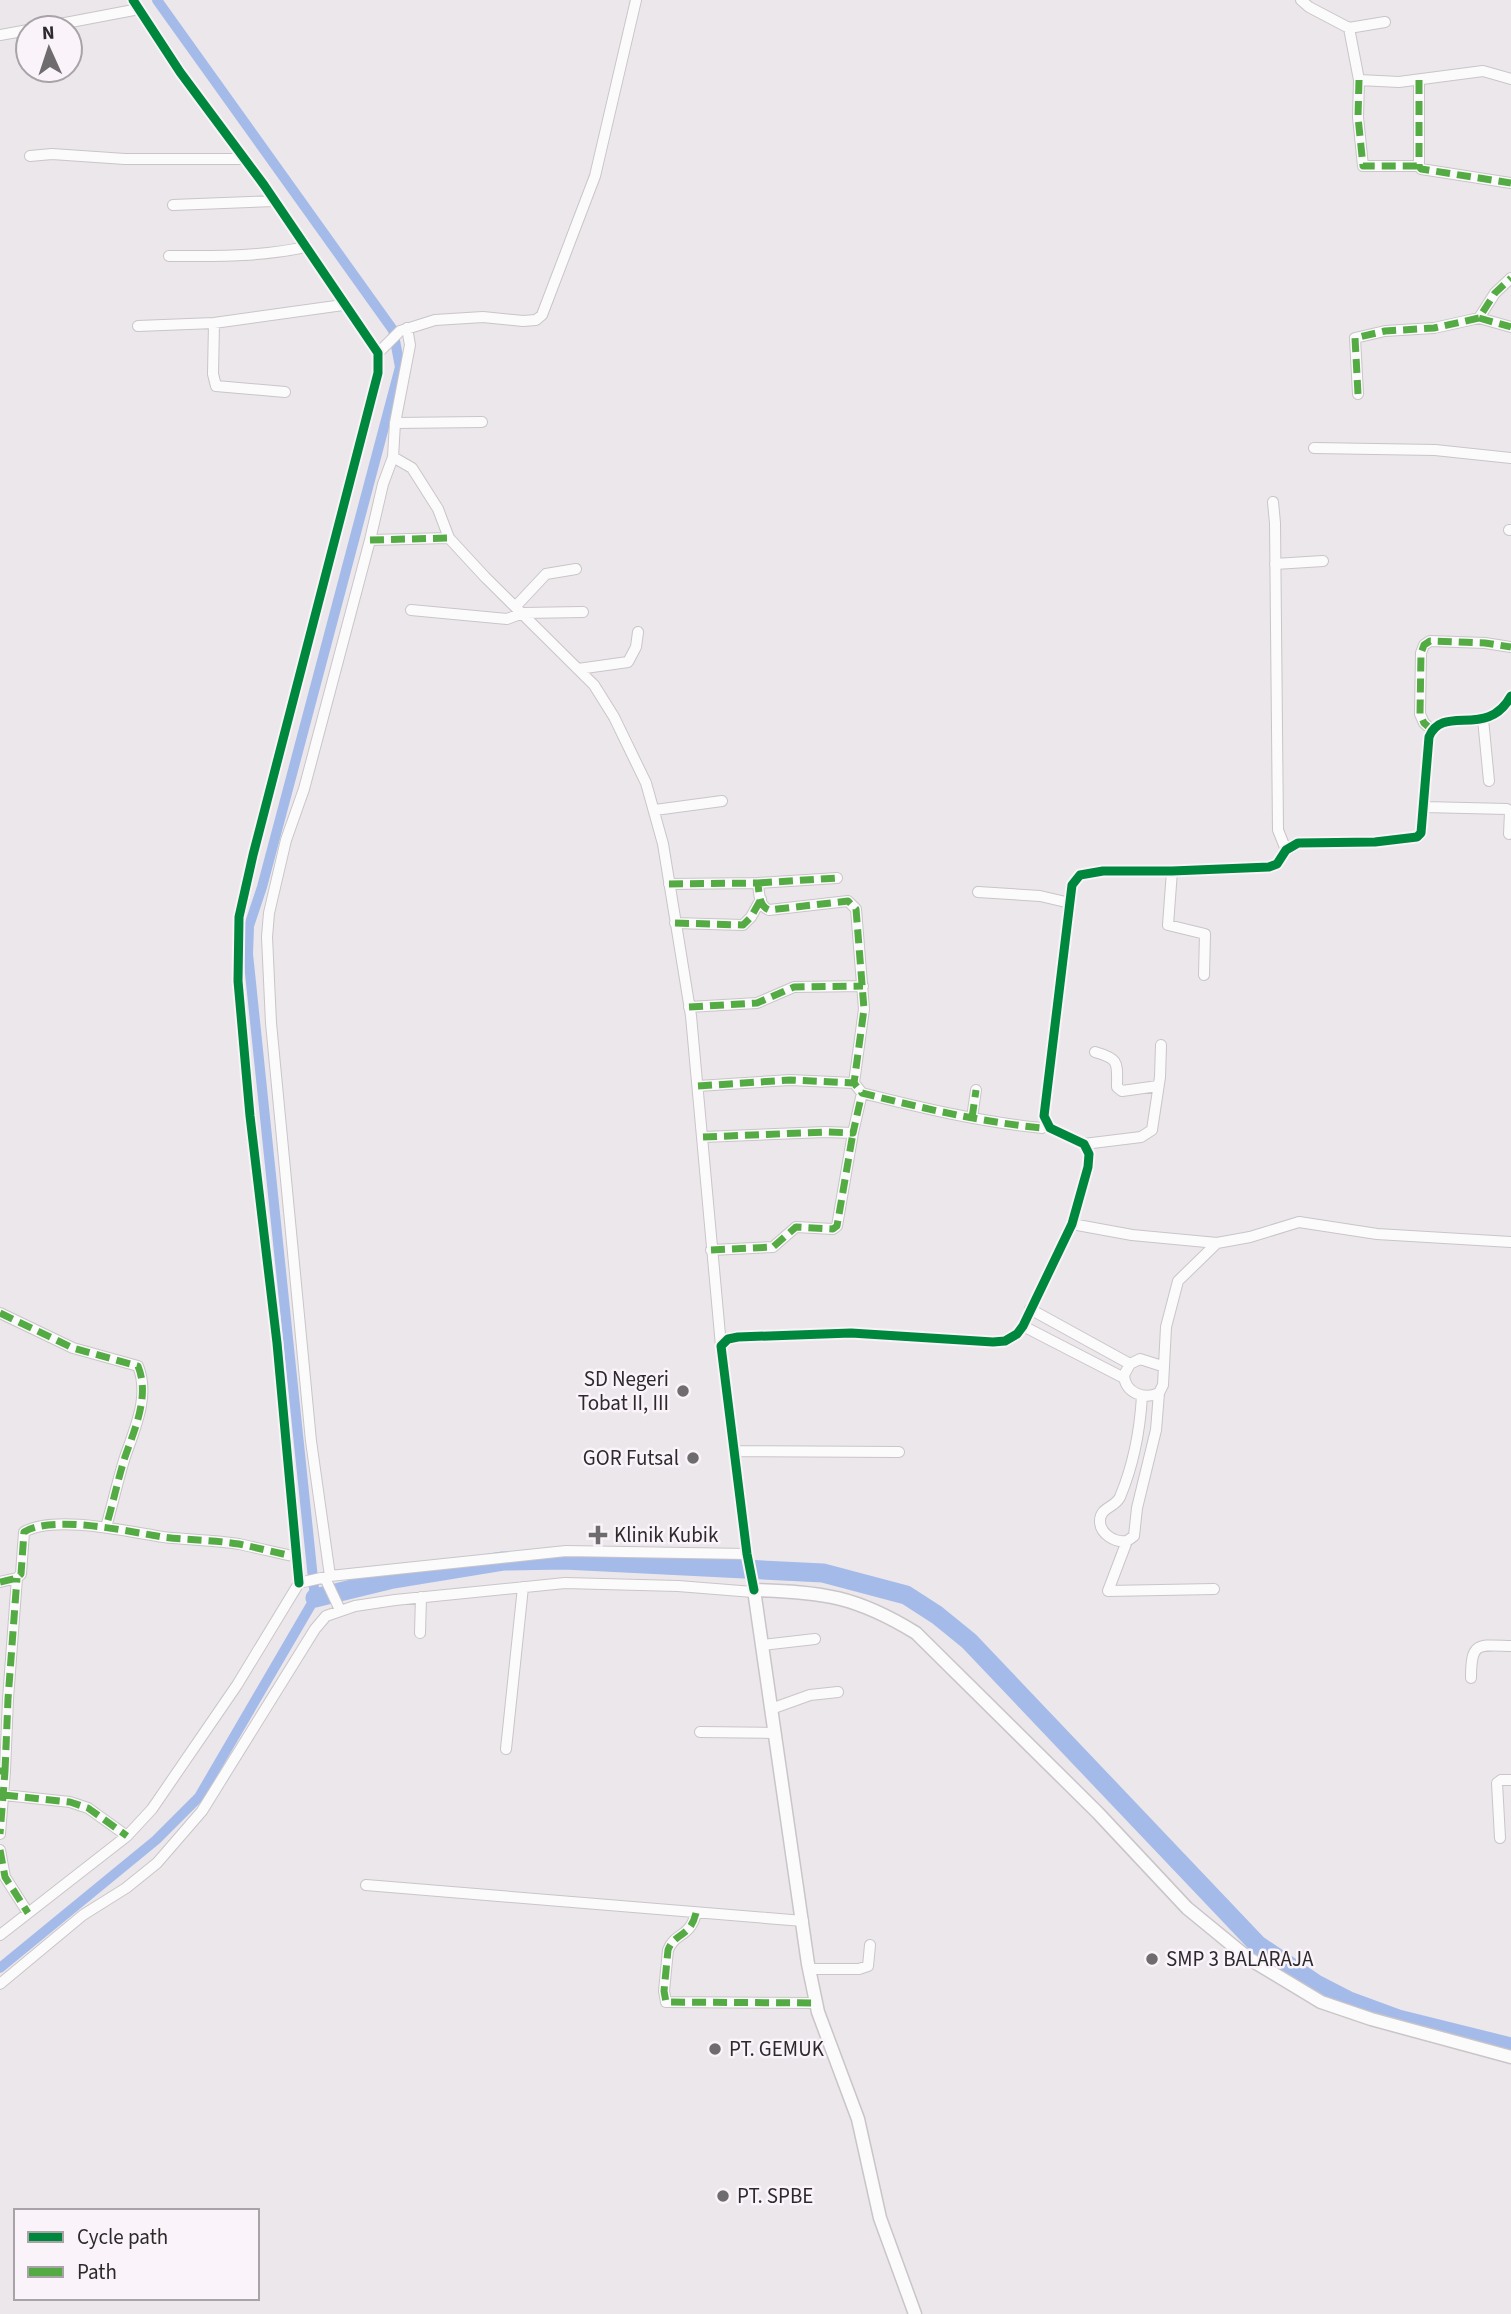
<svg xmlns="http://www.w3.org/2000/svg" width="1511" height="2314" viewBox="0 0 1511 2314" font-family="'Source Sans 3',sans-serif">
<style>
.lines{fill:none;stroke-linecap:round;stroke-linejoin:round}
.canal{stroke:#a4bae9;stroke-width:10}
.river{stroke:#a4bae9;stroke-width:19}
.minor-casing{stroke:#c9c5c8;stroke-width:12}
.major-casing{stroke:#c9c5c8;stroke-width:15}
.minor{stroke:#fcfbfc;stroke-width:10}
.major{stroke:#fcfbfc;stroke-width:12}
.quiet{stroke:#54ab44;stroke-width:7;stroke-dasharray:14 7;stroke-linecap:butt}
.cycleway-casing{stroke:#faf3f9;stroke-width:13}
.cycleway{stroke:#00873e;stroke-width:9}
.poi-dot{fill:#6f6c6f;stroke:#faf3f9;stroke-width:2.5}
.labels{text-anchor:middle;stroke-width:5;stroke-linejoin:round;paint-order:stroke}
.poi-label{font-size:21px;fill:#2c2a2c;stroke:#faf3f9;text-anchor:start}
</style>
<rect width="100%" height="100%" fill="#ebe7eb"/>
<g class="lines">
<path class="canal" d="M 0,1968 L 156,1840 L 199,1797 L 315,1598 L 248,954 L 249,926 L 262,887 L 400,367 L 393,330 L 157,0"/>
<path class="river" d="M 315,1598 L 393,1579 L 503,1561 L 564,1560 L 823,1573 L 906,1595 L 937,1615 L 969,1641 L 1258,1945 L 1316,1984 L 1349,2001 L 1398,2019 L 1511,2047"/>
<g class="minor-casing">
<path id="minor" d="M 133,0 L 180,72 L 264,185 L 378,353 L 378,373 L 253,855 L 239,917 L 238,981 L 250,1116 L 277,1343 L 299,1583
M 1301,0 L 1309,7 L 1349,28 L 1359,80 L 1399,82 L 1483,71 L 1511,79
M 39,28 L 139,9
M 1349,28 L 1385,22
M 0,35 L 28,30
M 1359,80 L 1358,117 L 1363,166 L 1419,166
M 1419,80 L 1419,166 L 1421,169 L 1511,183
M 30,156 L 52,154 L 125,159 L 244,159
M 173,205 L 274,201
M 169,256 C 214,256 261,257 305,247
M 1479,318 L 1511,327
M 214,323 L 213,374 L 216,386 L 285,392
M 138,326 L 214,323 L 343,305
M 378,353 L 400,331 L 435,320 L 483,317 L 523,321 L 536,320 L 542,315 L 595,176 L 636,0
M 1358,394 L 1355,338 L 1385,331 L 1434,328 L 1479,318 L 1495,293 L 1511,278
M 395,423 L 482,422
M 1314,448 L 1435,450 L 1511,458
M 393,457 L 412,468 L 438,509 L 449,538 L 485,577 L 594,685 L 614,717 L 646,783 L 663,844 L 691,1016 L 721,1346
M 1273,502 L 1275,523 L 1278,830 L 1286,850
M 1509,530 L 1511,530
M 370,540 L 449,538
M 1275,564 L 1323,561
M 516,606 L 546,574 L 576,569
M 411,610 L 507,619 L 523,613 L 583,612
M 578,669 L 628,662 L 636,647 L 638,632
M 1483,719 L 1489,781
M 1432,730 L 1424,723 L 1420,714 L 1421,653 L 1424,645 L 1430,641 L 1485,643 L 1511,647
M 1424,807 L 1507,809 L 1510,812 L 1509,834
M 655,810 L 722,801
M 1172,871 L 1168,925 L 1205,934 L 1204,975
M 758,883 L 837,878
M 669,884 L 758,883 C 759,893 759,906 769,910 L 848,901 L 856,909 L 864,1009 L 854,1083
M 978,892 L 1040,896 L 1070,903
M 675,923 L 743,925 L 751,917 L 761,899
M 689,1007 L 757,1003 L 794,987 L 863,986
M 1095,1052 C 1120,1059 1117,1063 1117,1087 L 1122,1091 L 1158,1086
M 698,1086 L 790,1080 L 854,1083 L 862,1093 C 922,1108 981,1122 1042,1128 L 1047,1124
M 972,1118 L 976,1090
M 703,1137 L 826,1132 L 853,1133 L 862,1093
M 1084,1144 L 1141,1137 L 1152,1130 L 1160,1077 L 1161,1045
M 1072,1224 L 1132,1235 L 1217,1243 L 1250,1237 L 1299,1222 L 1377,1234 L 1511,1242
M 711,1250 L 773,1247 L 796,1227 L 833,1229 L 837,1226 L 853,1133
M 1030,1309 L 1130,1364
M 0,1313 L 73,1348 L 138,1366 C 150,1396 135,1428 125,1457 C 118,1479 113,1503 106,1527
M 1023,1326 L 1124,1378
M 1159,1393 C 1144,1400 1125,1393 1124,1375 L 1130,1364 L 1140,1359 L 1162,1366
M 734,1451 L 899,1452
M 1127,1541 C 1115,1543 1100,1534 1100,1521 C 1100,1507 1115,1508 1120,1497 C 1133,1466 1140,1430 1142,1396
M 330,1576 L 311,1441 L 271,1023 L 267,937 L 269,913 L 286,840 L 304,789 L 370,540 L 383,484 L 393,457 L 395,423 L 410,345 L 407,328
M 325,1578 L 340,1610
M 0,1582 L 17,1578 L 21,1574 L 24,1532 C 54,1514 130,1532 163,1537 C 188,1540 214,1540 239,1544 C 258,1548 278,1553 297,1557
M 1214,1589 L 1108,1591 L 1127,1541 L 1134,1536 L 1137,1508 L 1156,1430 L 1159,1393 L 1163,1385 L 1166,1327 L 1178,1281 L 1217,1243
M 754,1590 L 747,1554 L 721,1346 L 728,1339 L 738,1337 L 851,1333 L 993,1342 L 1005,1341 L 1017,1334 L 1023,1326 L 1072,1224 L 1088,1167 L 1089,1154 L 1084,1144 L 1050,1128 L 1044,1116 L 1072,885 L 1080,875 L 1103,871 L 1172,871 L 1269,867 L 1277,864 L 1286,850 L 1298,843 L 1375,842 L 1417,837 L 1421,833 L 1429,737 C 1443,703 1487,740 1511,696
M 420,1633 L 421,1597
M 762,1645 L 815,1639
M 1471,1678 C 1471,1641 1478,1645 1511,1646
M 771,1709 L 810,1695 L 838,1692
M 700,1732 L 775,1733
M 506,1749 L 523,1587
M 0,1771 L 5,1771 L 0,1834
M 5,1771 L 8,1699 L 17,1578
M 4,1795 L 70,1802 L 88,1808 L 127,1836
M 1500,1838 L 1497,1783 L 1501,1780 L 1511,1780
M 0,1850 L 5,1877 L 28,1913
M 366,1885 L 803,1921
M 696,1913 C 690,1938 675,1932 668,1950 L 664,1991 L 666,2002 L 816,2003
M 0,1935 L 127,1836 L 152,1809 L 237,1685 L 299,1583 L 330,1576 L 566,1551 L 747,1554
M 810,1969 L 859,1969 L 868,1966 L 870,1945
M 0,1984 L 83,1915 L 126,1888 L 157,1863 L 202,1811 L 315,1629 L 326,1616 L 355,1606 L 395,1600 L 565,1583 L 678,1586 L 753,1592"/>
</g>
<g class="major-casing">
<path id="major" d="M 915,2314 L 880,2218 L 858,2119 L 818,2012 L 808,1964 L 754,1590 C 823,1592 856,1596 916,1633 L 1098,1813 L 1187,1908 L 1248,1958 L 1321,2002 L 1371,2019 L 1511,2057"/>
</g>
<use href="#minor" class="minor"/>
<use href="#major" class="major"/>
<path class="quiet" d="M 1359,80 L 1358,117 L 1363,166 L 1419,166
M 1419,80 L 1419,166 L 1421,169 L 1511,183
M 1479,318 L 1511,327
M 1358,394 L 1355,338 L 1385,331 L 1434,328 L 1479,318 L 1495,293 L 1511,278
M 370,540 L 449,538
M 1432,730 L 1424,723 L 1420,714 L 1421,653 L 1424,645 L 1430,641 L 1485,643 L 1511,647
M 758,883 L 837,878
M 669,884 L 758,883 C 759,893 759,906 769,910 L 848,901 L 856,909 L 864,1009 L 854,1083
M 675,923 L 743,925 L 751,917 L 761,899
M 689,1007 L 757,1003 L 794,987 L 863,986
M 698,1086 L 790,1080 L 854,1083 L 862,1093 C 922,1108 981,1122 1042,1128 L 1047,1124
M 972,1118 L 976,1090
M 703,1137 L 826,1132 L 853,1133 L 862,1093
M 711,1250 L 773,1247 L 796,1227 L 833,1229 L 837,1226 L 853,1133
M 0,1313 L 73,1348 L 138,1366 C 150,1396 135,1428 125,1457 C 118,1479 113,1503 106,1527
M 0,1582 L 17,1578 L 21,1574 L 24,1532 C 54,1514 130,1532 163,1537 C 188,1540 214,1540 239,1544 C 258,1548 278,1553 297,1557
M 0,1771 L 5,1771 L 0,1834
M 5,1771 L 8,1699 L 17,1578
M 4,1795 L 70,1802 L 88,1808 L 127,1836
M 0,1850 L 5,1877 L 28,1913
M 696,1913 C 690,1938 675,1932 668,1950 L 664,1991 L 666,2002 L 816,2003"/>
<g class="cycleway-casing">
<path id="cycleway" d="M 133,0 L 180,72 L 264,185 L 378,353 L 378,373 L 253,855 L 239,917 L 238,981 L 250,1116 L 277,1343 L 299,1583
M 754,1590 L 747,1554 L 721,1346 L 728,1339 L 738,1337 L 851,1333 L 993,1342 L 1005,1341 L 1017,1334 L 1023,1326 L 1072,1224 L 1088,1167 L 1089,1154 L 1084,1144 L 1050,1128 L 1044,1116 L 1072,885 L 1080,875 L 1103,871 L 1172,871 L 1269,867 L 1277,864 L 1286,850 L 1298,843 L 1375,842 L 1417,837 L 1421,833 L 1429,737 C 1443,703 1487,740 1511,696"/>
</g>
<use href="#cycleway" class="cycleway"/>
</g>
<g class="poi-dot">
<circle cx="683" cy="1391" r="7"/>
<circle cx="693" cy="1458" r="7"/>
<path d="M594.5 1524.5h7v7h7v7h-7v7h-7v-7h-7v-7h7z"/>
<circle cx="1152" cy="1959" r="7"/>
<circle cx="715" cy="2049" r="7"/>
<circle cx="723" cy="2196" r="7"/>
</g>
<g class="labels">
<g class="poi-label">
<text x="669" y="1386" text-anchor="end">SD Negeri<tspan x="669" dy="24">Tobat II, III</tspan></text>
<text x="679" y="1465" text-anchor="end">GOR Futsal</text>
<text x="614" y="1542">Klinik Kubik</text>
<text x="1166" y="1966">SMP 3 BALARAJA</text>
<text x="729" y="2056">PT. GEMUK</text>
<text x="737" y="2203">PT. SPBE</text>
</g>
</g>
<rect x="14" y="2209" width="245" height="91" fill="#faf3f9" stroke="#a8a3a7" stroke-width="2"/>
<rect x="28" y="2232" width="35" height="10" fill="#00873e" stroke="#a8a3a7" stroke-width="2"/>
<text x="77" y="2244" font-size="21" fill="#2c2a2c">Cycle path</text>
<rect x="28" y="2267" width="35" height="10" fill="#54ab44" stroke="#a8a3a7" stroke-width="2"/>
<text x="77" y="2279" font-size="21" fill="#2c2a2c">Path</text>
<g transform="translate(49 49) rotate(357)"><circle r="33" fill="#faf3f9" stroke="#a8a3a7" stroke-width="2"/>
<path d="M0-5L12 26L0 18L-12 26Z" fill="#6f6c6f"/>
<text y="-10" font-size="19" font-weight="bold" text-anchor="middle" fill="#2c2a2c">N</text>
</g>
</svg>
